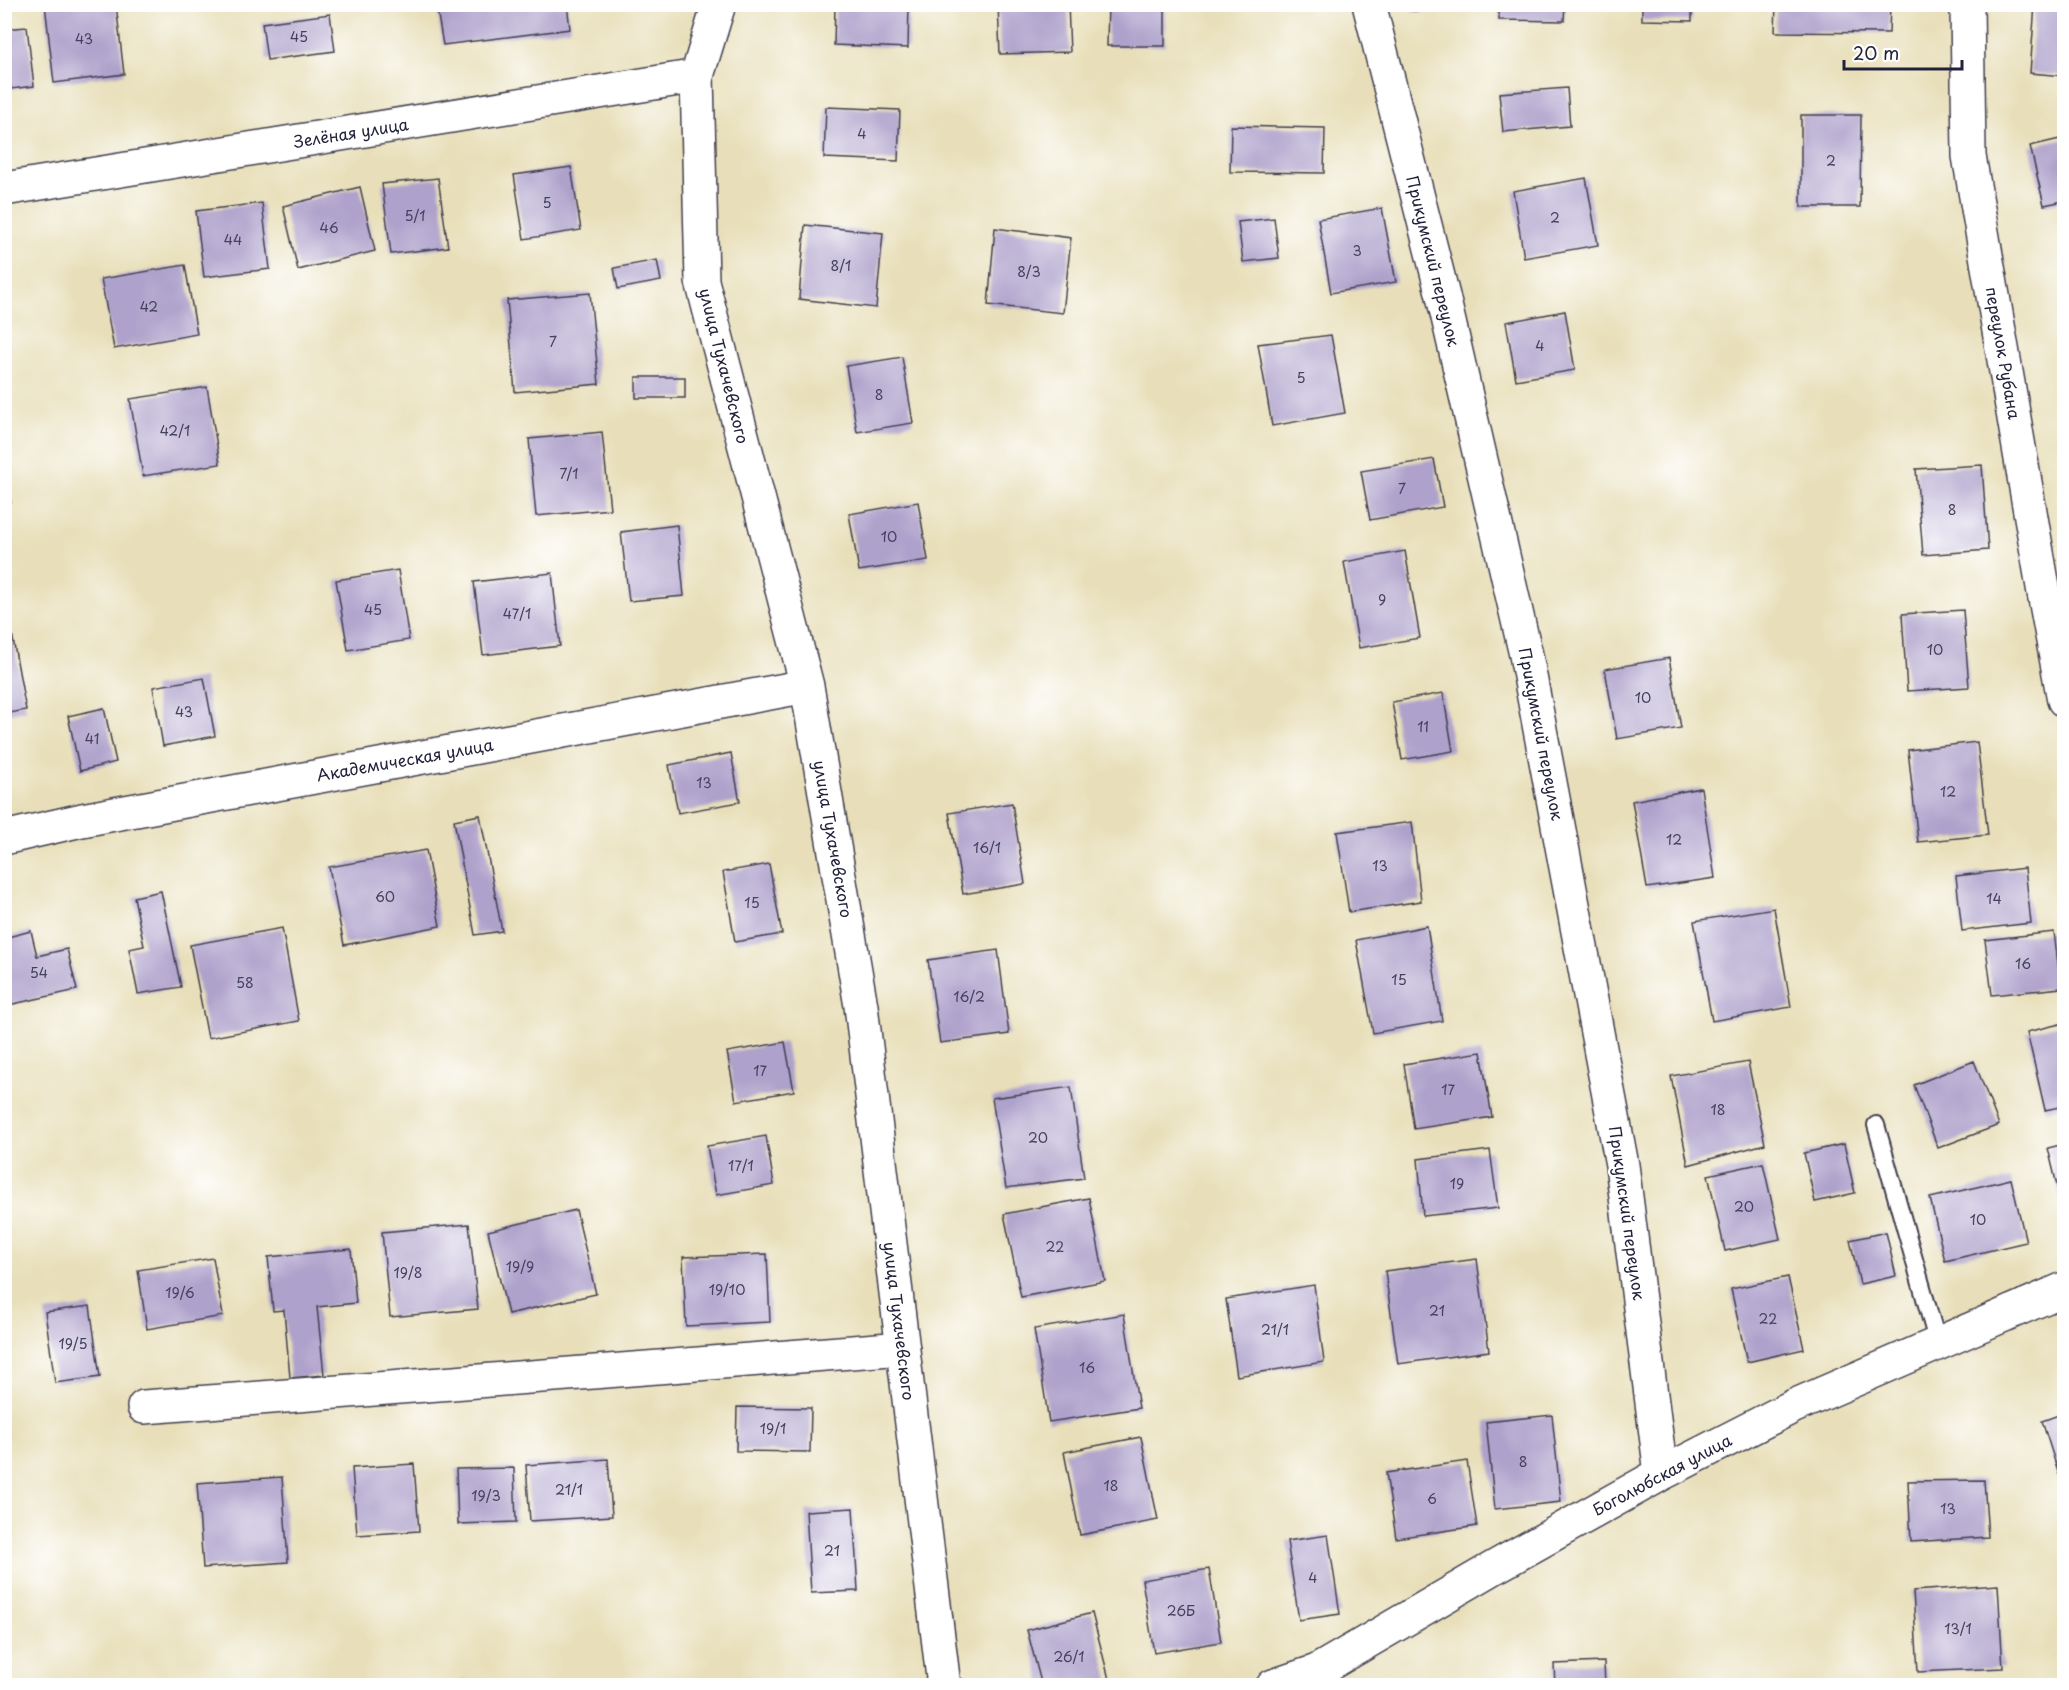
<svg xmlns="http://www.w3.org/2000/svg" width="2069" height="1690" viewBox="0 0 2069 1690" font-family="'Playpen Sans',sans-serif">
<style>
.building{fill:#aea1cb}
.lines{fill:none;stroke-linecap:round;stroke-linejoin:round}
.service-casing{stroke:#403e4e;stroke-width:20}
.minor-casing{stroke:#403e4e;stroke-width:36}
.service{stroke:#fff;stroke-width:16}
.minor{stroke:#fff;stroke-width:33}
.labels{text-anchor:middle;stroke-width:4.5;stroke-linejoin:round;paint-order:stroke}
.number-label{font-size:14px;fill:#45425f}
.street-label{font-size:16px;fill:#22223b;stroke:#fff}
</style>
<rect width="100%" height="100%" fill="#fff"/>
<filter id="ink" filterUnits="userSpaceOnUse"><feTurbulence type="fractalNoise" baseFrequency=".0167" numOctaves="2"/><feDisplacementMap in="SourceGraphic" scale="12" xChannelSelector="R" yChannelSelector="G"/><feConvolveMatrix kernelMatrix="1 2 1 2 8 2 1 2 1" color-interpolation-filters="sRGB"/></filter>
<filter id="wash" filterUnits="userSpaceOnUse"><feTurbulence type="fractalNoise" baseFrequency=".008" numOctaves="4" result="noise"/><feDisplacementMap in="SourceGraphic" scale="24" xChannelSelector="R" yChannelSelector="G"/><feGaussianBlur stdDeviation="1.35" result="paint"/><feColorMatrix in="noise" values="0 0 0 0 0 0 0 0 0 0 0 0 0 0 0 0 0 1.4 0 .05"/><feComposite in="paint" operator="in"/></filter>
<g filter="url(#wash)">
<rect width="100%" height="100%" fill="#e8dfba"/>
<g id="blocks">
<path class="building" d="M 45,4 L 116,4 L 124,74 L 54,83 Z
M 436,4 L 567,4 L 570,29 L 443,45 Z
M 998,4 L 1068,4 L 1070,52 L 1000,54 Z
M 1108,4 L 1165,4 L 1165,46 L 1107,46 Z
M 1412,4 L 1477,4 L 1477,11 L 1412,11 Z
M 1499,4 L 1565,4 L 1564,21 L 1499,20 Z
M 1642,4 L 1692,4 L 1692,21 L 1642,20 Z
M 1776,4 L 1890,4 L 1889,33 L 1775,32 Z
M 2035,4 L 2064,6 L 2064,76 L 2030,73 Z
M 835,5 L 909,5 L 908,48 L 834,45 Z
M 330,14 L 335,51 L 267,60 L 262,23 Z
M 27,27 L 34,86 L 11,89 L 4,29 Z
M 1567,88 L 1570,126 L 1503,132 L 1499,93 Z
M 826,107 L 900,110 L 898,161 L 824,158 Z
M 1801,115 L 1861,115 L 1860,207 L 1801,207 Z
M 1231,126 L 1325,128 L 1324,173 L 1230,172 Z
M 2064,138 L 2064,201 L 2044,205 L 2030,146 Z
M 571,167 L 581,230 L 524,239 L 514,175 Z
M 438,178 L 448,247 L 391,254 L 382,184 Z
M 1586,178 L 1598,245 L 1524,258 L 1513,191 Z
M 360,187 L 375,251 L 298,270 L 283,206 Z
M 262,203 L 270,269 L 204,277 L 196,211 Z
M 1382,208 L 1396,282 L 1331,293 L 1318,219 Z
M 1274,218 L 1279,258 L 1243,262 L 1238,222 Z
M 805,225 L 883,233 L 876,308 L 799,299 Z
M 995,228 L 1071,238 L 1063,313 L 988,305 Z
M 657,260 L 661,281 L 618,289 L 614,268 Z
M 185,265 L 197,334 L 114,349 L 101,279 Z
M 590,293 L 599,384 L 515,392 L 507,300 Z
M 1565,311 L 1575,370 L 1516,380 L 1506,322 Z
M 1331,335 L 1345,413 L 1272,426 L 1258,344 Z
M 902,357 L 913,423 L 857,432 L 846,366 Z
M 636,377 L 685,377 L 685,398 L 636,398 Z
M 207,387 L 220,464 L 143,476 L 130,399 Z
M 602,432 L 610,509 L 536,516 L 529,439 Z
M 1434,459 L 1443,507 L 1370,520 L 1361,471 Z
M 1982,465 L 1988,550 L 1923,555 L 1916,469 Z
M 4,471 L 11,502 L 4,503 Z
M 918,502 L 928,560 L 859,571 L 849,514 Z
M 677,525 L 684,596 L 629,601 L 621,532 Z
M 1405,551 L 1420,638 L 1359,648 L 1344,562 Z
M 398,570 L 409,640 L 348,650 L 336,580 Z
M 552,573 L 560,646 L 483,655 L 474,582 Z
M 1963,610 L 1969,687 L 1907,691 L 1902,614 Z
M 12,634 L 26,710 L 4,714 L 4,635 Z
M 1669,658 L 1681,728 L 1617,739 L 1605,669 Z
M 204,678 L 215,736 L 163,746 L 153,687 Z
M 1443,693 L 1453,751 L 1402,760 L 1392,702 Z
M 104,708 L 116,762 L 80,771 L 68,716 Z
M 1977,742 L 1988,835 L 1918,842 L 1908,750 Z
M 731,753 L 740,802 L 678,813 L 669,765 Z
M 1701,788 L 1715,878 L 1647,888 L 1632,801 Z
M 1012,803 L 1025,884 L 963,894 L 949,813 Z
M 480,815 L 502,931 L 475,935 L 454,820 Z
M 1412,822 L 1421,901 L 1349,912 L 1337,832 Z
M 426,850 L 440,926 L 344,945 L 329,867 Z
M 769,864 L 782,934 L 735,942 L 723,872 Z
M 2025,868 L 2031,923 L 1962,931 L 1956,876 Z
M 161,891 L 181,987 L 138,994 L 129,949 L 144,946 L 134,897 Z
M 1774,908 L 1791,1007 L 1712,1021 L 1694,921 Z
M 1427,926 L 1442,1021 L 1373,1033 L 1356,940 Z
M 282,928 L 299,1021 L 208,1038 L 190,945 Z
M 31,931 L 37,956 L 67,949 L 77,990 L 4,1006 L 4,938 Z
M 2054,932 L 2061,988 L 1992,995 L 1985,940 Z
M 998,950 L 1009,1034 L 940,1043 L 928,960 Z
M 2064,1023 L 2064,1106 L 2045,1110 L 2027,1032 Z
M 785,1042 L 794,1091 L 736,1101 L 727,1052 Z
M 1481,1052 L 1492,1117 L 1414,1129 L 1404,1064 Z
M 1974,1061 L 1999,1125 L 1938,1148 L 1914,1085 Z
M 1748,1062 L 1765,1144 L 1688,1165 L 1671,1076 Z
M 1071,1087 L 1084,1178 L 1006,1188 L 992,1098 Z
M 766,1136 L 774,1185 L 716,1195 L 707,1146 Z
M 1844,1144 L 1855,1193 L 1815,1202 L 1804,1153 Z
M 2064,1144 L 2064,1215 L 2048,1148 Z
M 1490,1150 L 1498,1208 L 1423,1216 L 1418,1159 Z
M 1763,1163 L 1780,1239 L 1725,1251 L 1708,1175 Z
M 2011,1179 L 2026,1242 L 1945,1261 L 1930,1198 Z
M 1089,1198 L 1105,1281 L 1021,1297 L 1004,1214 Z
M 576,1210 L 596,1294 L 508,1314 L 488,1231 Z
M 469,1224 L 478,1309 L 390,1317 L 382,1232 Z
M 1886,1232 L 1896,1276 L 1860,1284 L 1850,1240 Z
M 351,1249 L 356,1303 L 317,1307 L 324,1375 L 290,1378 L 284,1310 L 273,1311 L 268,1257 Z
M 767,1254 L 770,1322 L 686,1326 L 683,1257 Z
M 213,1258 L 223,1316 L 147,1329 L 138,1270 Z
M 1477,1259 L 1489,1351 L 1398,1364 L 1385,1271 Z
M 1788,1277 L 1804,1349 L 1747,1362 L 1731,1289 Z
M 1314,1285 L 1324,1362 L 1237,1376 L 1226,1299 Z
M 90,1306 L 100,1377 L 55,1383 L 45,1312 Z
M 1124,1314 L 1139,1408 L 1049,1422 L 1034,1329 Z
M 737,1407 L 811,1408 L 810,1452 L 736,1451 Z
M 2064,1413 L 2064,1490 L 2042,1421 Z
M 1552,1415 L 1561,1502 L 1495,1509 L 1486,1422 Z
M 1141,1437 L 1158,1520 L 1080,1535 L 1064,1452 Z
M 608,1459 L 612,1516 L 530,1521 L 526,1465 Z
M 1467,1461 L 1477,1526 L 1396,1538 L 1386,1473 Z
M 414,1464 L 419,1531 L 357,1535 L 352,1468 Z
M 514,1468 L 516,1522 L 458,1524 L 456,1469 Z
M 282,1477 L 288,1562 L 203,1568 L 197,1483 Z
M 1984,1480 L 1988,1537 L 1911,1542 L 1908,1481 Z
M 853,1508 L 858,1591 L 811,1593 L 806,1511 Z
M 1328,1535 L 1340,1614 L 1299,1620 L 1287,1541 Z
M 1209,1569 L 1221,1642 L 1154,1653 L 1142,1580 Z
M 1998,1585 L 2003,1668 L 1918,1672 L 1913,1591 Z
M 1092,1613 L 1110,1683 L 1100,1686 L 1042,1686 L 1027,1630 Z
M 1604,1662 L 1605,1686 L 1555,1686 L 1554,1664 Z
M 466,1680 L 468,1686 L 450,1686 L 450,1685 Z"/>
</g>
</g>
<g filter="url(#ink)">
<use href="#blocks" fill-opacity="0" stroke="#403e4e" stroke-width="1.5"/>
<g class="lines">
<g class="service-casing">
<path id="service" d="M 1876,1125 L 1938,1344"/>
</g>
<g class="minor-casing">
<path id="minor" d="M 719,4 L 697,76 L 702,281 L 807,686 L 861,1006 L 944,1686
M 1369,4 L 1443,296 L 1526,655 L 1622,1165 L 1661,1474
M 1967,4 L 1969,156 L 2044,593 L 2064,700
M 4,189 L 697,76
M 4,838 L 82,820 L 807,686
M 144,1407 L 903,1348
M 1273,1686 L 1317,1671 L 1495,1567 L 1661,1474 L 1794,1406 L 2064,1289"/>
</g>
<use href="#service" class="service"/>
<use href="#minor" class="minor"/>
</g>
</g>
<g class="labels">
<g class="number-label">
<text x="299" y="42">45</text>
<text x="84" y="44">43</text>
<text x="862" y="139">4</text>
<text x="1831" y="166">2</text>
<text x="547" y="208">5</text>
<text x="415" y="221">5/1</text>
<text x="1555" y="223">2</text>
<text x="329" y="233">46</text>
<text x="233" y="245">44</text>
<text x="1357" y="256">3</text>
<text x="841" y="271">8/1</text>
<text x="1029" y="277">8/3</text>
<text x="149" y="312">42</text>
<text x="553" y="347">7</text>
<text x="1540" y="351">4</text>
<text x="1301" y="383">5</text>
<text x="879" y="400">8</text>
<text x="175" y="436">42/1</text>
<text x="569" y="479">7/1</text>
<text x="1402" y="494">7</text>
<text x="1952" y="515">8</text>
<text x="889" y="542">10</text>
<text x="1382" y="605">9</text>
<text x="373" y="615">45</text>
<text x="517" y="619">47/1</text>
<text x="1935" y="655">10</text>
<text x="1643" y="703">10</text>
<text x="184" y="717">43</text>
<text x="1423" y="732">11</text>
<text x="92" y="744">41</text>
<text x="704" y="788">13</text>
<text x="1948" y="797">12</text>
<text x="1674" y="845">12</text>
<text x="987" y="853">16/1</text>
<text x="1380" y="871">13</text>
<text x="385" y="902">60</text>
<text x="1994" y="904">14</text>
<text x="752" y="908">15</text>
<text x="2023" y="969">16</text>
<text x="39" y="978">54</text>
<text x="1399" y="985">15</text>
<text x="245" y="988">58</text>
<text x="969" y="1002">16/2</text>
<text x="760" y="1076">17</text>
<text x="1448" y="1095">17</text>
<text x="1718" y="1115">18</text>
<text x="1038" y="1143">20</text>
<text x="741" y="1171">17/1</text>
<text x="1457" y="1189">19</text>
<text x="1744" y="1212">20</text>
<text x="1978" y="1225">10</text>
<text x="1055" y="1252">22</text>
<text x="520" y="1272">19/9</text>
<text x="408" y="1278">19/8</text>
<text x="727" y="1295">19/10</text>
<text x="180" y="1298">19/6</text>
<text x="1437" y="1316">21</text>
<text x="1768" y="1324">22</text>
<text x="1275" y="1335">21/1</text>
<text x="73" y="1349">19/5</text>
<text x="1087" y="1373">16</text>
<text x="773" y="1434">19/1</text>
<text x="1523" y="1467">8</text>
<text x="1111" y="1491">18</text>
<text x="569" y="1495">21/1</text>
<text x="486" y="1501">19/3</text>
<text x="1432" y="1504">6</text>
<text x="1948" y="1514">13</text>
<text x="832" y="1556">21</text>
<text x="1313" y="1583">4</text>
<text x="1181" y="1616">26Б</text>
<text x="1958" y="1634">13/1</text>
<text x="1069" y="1662">26/1</text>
</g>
<g class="street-label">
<text transform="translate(351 133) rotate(-9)" y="6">Зелёная улица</text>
<text transform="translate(1433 261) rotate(76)" y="6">Прикумский переулок</text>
<text transform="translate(2003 353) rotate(80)" y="6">переулок Рубана</text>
<text transform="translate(724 366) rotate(76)" y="6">улица Тухачевского</text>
<text transform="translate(1541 734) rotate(79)" y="6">Прикумский переулок</text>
<text transform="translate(405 760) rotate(-10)" y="6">Академическая улица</text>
<text transform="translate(833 839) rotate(80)" y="6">улица Тухачевского</text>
<text transform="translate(1627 1213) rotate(82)" y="6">Прикумский переулок</text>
<text transform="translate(899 1321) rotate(83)" y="6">улица Тухачевского</text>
<text transform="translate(1662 1475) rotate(-28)" y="6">Боголюбская улица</text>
</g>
</g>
<rect width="2069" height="1690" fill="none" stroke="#fff" stroke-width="24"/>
<path d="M1844 60v9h118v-9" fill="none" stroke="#22223b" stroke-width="3"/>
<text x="1853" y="60" font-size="18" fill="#22223b" stroke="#ffffff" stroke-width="4.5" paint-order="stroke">20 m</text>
</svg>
